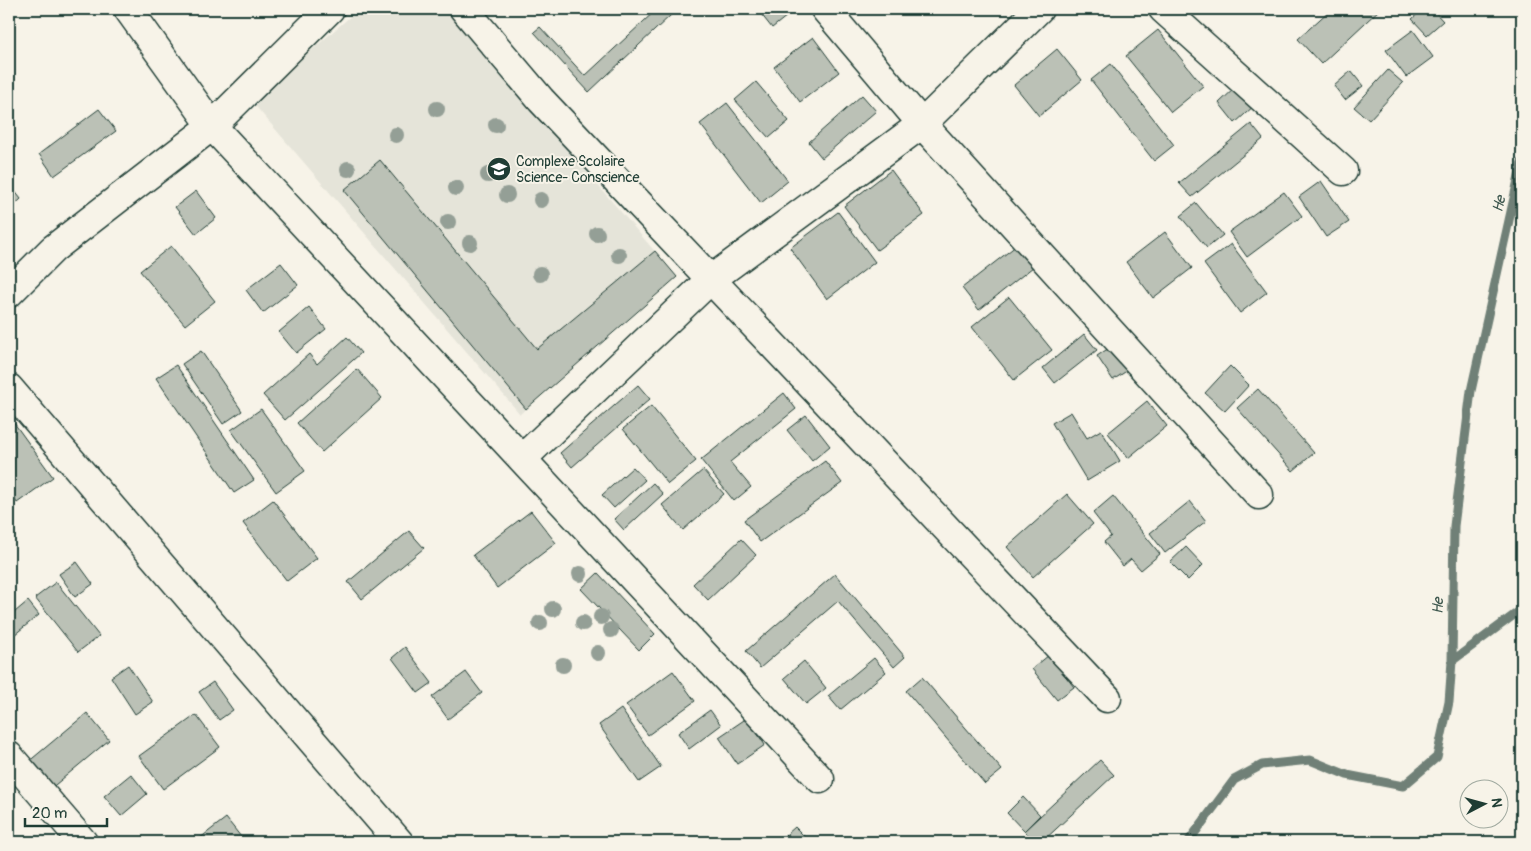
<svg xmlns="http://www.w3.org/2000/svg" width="1531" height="851" viewBox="0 0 1531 851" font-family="Pangolin,sans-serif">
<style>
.built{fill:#e5e4d9}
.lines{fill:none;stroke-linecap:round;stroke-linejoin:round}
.stream{stroke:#6f8077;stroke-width:9}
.building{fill:#bbc1b6;stroke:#1f3d34}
.minor-casing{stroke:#1f3d34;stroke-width:31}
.minor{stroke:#f7f3e8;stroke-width:28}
.tree{fill:#949f96}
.labels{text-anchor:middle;stroke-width:4;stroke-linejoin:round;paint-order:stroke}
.poi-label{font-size:14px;fill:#1f3d34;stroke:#f7f3e8;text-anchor:start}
.water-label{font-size:15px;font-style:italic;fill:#405950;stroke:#f7f3e8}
</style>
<rect width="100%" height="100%" fill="#f7f3e8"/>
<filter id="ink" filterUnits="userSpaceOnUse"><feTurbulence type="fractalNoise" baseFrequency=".02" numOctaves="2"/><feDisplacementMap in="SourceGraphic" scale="10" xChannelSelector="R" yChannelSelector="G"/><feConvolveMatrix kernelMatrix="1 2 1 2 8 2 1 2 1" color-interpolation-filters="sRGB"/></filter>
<g filter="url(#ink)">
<path class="built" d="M 359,9 L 446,9 L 677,277 L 520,414 L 252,102 Z"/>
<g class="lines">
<path class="stream" d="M 1452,661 L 1522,609
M 1188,842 L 1234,780 L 1262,765 L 1310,760 L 1347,775 L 1403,786 L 1437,757 L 1449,702 L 1452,661 L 1454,526 L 1471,391 L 1522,162"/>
</g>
<path class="building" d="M 657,9 L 665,9 L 671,15 L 589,92 L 534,32 L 540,27 L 585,76 Z
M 757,9 L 782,9 L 787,16 L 772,28 Z
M 1331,9 L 1380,9 L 1321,64 L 1298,39 Z
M 1423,9 L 1432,9 L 1443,21 L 1427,35 L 1412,19 Z
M 1158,30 L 1203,86 L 1171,112 L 1126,56 Z
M 1413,30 L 1433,57 L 1406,77 L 1386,50 Z
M 813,37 L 839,72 L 800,102 L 774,67 Z
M 1057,49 L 1082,80 L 1039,116 L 1014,85 Z
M 1111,64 L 1174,145 L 1154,161 L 1091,80 Z
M 1388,70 L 1403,83 L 1369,120 L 1354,107 Z
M 1351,71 L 1363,86 L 1345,100 L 1334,86 Z
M 756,82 L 789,121 L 769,138 L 735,100 Z
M 1238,85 L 1255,105 L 1235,123 L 1219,103 Z
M 862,95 L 876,111 L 822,158 L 809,142 Z
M 727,103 L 788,181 L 761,203 L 700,124 Z
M 99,109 L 116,131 L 54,176 L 39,154 Z
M 1251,124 L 1263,139 L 1192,197 L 1179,183 Z
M 380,160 L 537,349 L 655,251 L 677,277 L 526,409 L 344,190 Z
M 891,170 L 924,215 L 877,250 L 844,206 Z
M 1321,181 L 1349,222 L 1326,237 L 1299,197 Z
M 10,185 L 21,199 L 9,210 L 9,186 Z
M 196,191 L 216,218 L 196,234 L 175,207 Z
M 1284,192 L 1302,216 L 1247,257 L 1229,232 Z
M 1196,203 L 1223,235 L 1207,248 L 1180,216 Z
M 838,212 L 875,262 L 827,299 L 790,248 Z
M 1165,232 L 1192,268 L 1153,298 L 1126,262 Z
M 1021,242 L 1038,263 L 979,310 L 962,288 Z
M 1231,244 L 1267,292 L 1240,313 L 1204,264 Z
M 171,246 L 215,301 L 185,325 L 140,271 Z
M 281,263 L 298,285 L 263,313 L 246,290 Z
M 1009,297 L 1052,350 L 1014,380 L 972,327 Z
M 309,307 L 326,329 L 296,353 L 279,332 Z
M 1084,334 L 1097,350 L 1055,383 L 1043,368 Z
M 347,337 L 361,353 L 285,420 L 263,395 L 309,354 L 317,364 Z
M 1112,346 L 1128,370 L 1113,380 L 1097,356 Z
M 201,351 L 242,411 L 223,424 L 182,364 Z
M 176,365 L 254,480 L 234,493 L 156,378 Z
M 1230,366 L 1249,385 L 1225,411 L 1205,393 Z
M 357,369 L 382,398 L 322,452 L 297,423 Z
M 638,385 L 650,399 L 572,467 L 560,453 Z
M 1258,389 L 1314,453 L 1293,471 L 1237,408 Z
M 784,393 L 796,409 L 730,462 L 751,487 L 734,501 L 701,460 Z
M 1147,401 L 1167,426 L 1128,458 L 1108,433 Z
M 651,406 L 696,461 L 668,484 L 623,429 Z
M 261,409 L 305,471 L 276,492 L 231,430 Z
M 1071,412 L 1087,438 L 1101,430 L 1120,461 L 1087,481 L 1052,423 Z
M 806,415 L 830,446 L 812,461 L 787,430 Z
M 9,416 L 53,477 L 17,503 L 9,491 Z
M 825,461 L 842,483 L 760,542 L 744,520 Z
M 633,467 L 645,480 L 614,508 L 602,495 Z
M 703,470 L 724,494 L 683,530 L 662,505 Z
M 653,483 L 663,494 L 624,530 L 614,519 Z
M 1067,494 L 1093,524 L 1033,577 L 1007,547 Z
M 1113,496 L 1160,554 L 1141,570 L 1131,559 L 1123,566 L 1104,542 L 1111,536 L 1093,513 Z
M 273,500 L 317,558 L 287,581 L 243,523 Z
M 1190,501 L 1206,521 L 1165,553 L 1150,533 Z
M 531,511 L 556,543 L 497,588 L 473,555 Z
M 409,531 L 424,548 L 362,599 L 348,582 Z
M 741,539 L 756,555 L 708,600 L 693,584 Z
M 1186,547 L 1203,565 L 1188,580 L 1170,562 Z
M 77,562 L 93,584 L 75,597 L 59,574 Z
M 598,573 L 655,634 L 639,650 L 581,589 Z
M 835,574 L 905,657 L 894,667 L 838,601 L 760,668 L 746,651 Z
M 56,582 L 99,636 L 78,652 L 35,598 Z
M 28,601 L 39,615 L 9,639 L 9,617 Z
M 405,647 L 432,683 L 418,693 L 392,658 Z
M 1049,655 L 1074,687 L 1057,700 L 1032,669 Z
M 874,658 L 886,672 L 840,710 L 828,696 Z
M 804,661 L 826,688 L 806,704 L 784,678 Z
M 128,665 L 153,702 L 135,714 L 111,677 Z
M 673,671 L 695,701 L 648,735 L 626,705 Z
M 466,672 L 482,693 L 448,719 L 432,697 Z
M 922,677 L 1002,770 L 985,784 L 906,691 Z
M 213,682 L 233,710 L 219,720 L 199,692 Z
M 621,709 L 661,767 L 639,782 L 599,725 Z
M 710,710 L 721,725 L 689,749 L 678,733 Z
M 87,713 L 109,740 L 49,790 L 27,763 Z
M 196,715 L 220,747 L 163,789 L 139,756 Z
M 747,718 L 765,745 L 737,764 L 719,737 Z
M 1100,760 L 1114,775 L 1042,842 L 1035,842 L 1024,831 Z
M 131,774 L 147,794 L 121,816 L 104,796 Z
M 1023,797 L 1040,815 L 1024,831 L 1007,813 Z
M 226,818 L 245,842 L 195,842 Z
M 795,827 L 810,842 L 778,842 Z"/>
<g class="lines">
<g class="minor-casing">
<path id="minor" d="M 128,9 L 212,126 L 820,779
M 464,9 L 541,100 L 1107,698
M 825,9 L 922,124 L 1259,495
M 1163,9 L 1343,171
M 9,293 L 53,249 L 212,126 L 330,9
M 9,388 L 399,842
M 523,458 L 710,280 L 922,124 L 1039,9
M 9,756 L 83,842"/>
</g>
<use href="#minor" class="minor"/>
</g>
<g class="tree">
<circle cx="437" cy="109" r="8"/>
<circle cx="496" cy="125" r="8"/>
<circle cx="396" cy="135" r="8"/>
<circle cx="348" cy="169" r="8"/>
<circle cx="488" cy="175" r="8"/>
<circle cx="456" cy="188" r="8"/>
<circle cx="507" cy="195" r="8"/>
<circle cx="541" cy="200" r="8"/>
<circle cx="448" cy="222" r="8"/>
<circle cx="597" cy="234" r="8"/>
<circle cx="470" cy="243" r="8"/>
<circle cx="619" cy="255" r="8"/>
<circle cx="540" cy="274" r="8"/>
<circle cx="580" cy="574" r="8"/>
<circle cx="553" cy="609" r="8"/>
<circle cx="601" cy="617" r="8"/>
<circle cx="540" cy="623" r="8"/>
<circle cx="583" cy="623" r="8"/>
<circle cx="611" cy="630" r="8"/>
<circle cx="598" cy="653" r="8"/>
<circle cx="563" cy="665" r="8"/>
</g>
</g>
<defs>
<g id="school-disc" transform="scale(1.25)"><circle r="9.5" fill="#1f3d34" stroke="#f7f3e8"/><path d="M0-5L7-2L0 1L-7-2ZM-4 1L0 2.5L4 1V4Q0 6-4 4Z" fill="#fff"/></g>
</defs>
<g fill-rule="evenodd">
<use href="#school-disc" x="499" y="169"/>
</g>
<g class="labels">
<g class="poi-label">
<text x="516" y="166">Complexe Scolaire<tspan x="516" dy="16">Science- Conscience</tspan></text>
</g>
<g class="water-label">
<text transform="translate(1499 204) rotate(-77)" y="5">He</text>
<text transform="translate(1438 606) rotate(-89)" y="5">He</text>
</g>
</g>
<rect width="1531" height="851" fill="none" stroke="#f7f3e8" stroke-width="30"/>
<rect x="15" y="15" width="1501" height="821" fill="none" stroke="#1f3d34" stroke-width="2" filter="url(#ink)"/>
<g transform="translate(1484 804) rotate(84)"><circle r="24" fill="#f7f3e8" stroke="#a1aaa0"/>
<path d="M0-4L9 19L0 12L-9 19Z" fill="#1f3d34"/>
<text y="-8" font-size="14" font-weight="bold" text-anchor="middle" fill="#1f3d34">N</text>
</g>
<path d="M25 818v8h82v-8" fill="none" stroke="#1f3d34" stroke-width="2.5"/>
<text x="32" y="818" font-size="15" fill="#1f3d34" stroke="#f7f3e8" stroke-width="4" paint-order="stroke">20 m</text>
</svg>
